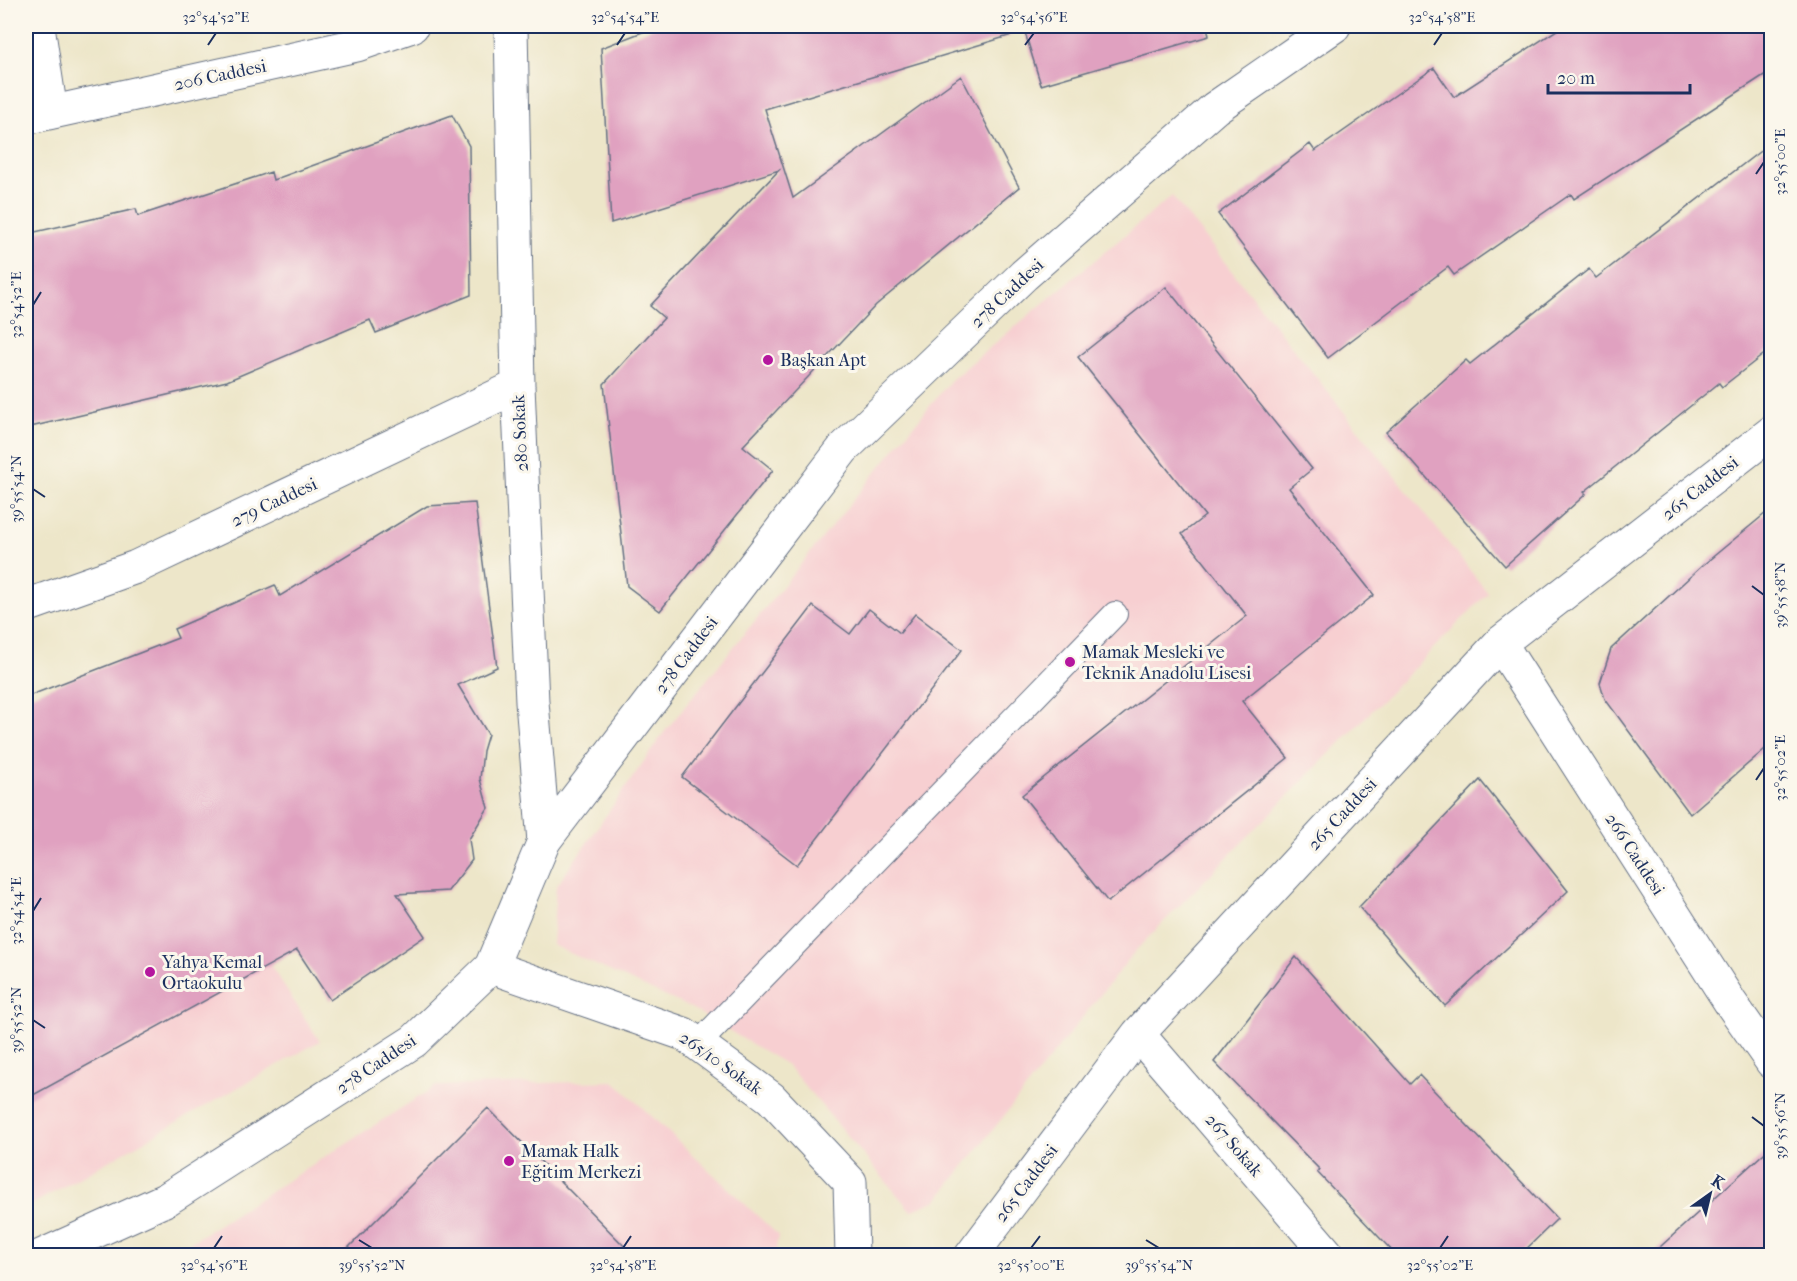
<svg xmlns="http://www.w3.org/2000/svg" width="1797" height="1281" viewBox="0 0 1797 1281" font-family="'IM FELL French Canon',serif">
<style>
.built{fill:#f7cfd1}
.building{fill:#e0a1c0}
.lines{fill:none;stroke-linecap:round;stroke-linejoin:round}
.service-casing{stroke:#646f83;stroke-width:26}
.minor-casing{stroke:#646f83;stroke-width:35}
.tertiary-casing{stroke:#646f83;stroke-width:35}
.service{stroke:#fff;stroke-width:24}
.minor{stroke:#fff;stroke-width:33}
.tertiary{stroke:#fff;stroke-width:33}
.ticks{fill:none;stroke:#1b2f5e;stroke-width:2}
.poi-dot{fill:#b5179e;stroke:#fbf7ec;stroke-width:2}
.labels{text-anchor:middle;stroke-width:6;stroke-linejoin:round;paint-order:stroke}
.street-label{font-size:18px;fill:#1b2f5e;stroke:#fbf7ec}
.poi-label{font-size:18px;fill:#1b2f5e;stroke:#fbf7ec;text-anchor:start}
.neatline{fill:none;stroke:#1b2f5e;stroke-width:2}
.ticks-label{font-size:15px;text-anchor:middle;fill:#1b2f5e}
</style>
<rect width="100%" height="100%" fill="#fbf7ec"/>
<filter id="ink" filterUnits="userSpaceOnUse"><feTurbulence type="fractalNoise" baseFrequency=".0167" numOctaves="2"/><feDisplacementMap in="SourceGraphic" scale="12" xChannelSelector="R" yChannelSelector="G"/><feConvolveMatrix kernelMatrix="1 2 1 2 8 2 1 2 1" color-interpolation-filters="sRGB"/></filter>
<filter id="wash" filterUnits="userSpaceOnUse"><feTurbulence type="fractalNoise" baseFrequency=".008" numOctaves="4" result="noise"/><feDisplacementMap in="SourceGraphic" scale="24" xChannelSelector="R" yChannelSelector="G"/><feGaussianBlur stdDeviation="1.35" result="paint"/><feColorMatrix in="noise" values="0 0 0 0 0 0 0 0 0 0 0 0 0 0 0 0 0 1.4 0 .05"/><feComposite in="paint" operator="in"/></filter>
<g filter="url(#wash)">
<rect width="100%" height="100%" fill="#ede6c9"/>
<path class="built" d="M 1172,196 L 1488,593 L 1137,949 L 937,1200 L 911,1211 L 787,1065 L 691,1008 L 552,945 L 556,887 L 665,731 L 951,380 Z
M 183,832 L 320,1041 L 26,1208 L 26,903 Z
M 614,1081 L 778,1235 L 775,1256 L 166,1256 L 180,1249 L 436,1086 Z"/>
<g id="blocks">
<path class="building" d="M 658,26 L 1010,26 L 1012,35 L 765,109 L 793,198 L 961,76 L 1019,187 L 876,305 L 743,446 L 773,470 L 660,611 L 627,586 L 604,384 L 664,318 L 650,306 L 779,170 L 611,223 L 601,48 Z
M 1023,26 L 1207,26 L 1209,36 L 1041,85 Z
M 1563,26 L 1772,26 L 1772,70 L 1574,199 L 1571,194 L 1454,275 L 1448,267 L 1328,358 L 1218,214 L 1310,144 L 1315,151 L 1434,68 L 1454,97 Z
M 452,115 L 469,146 L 471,295 L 376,333 L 370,320 L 227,381 L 26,428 L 26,234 L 136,209 L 138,216 L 271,172 L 273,180 Z
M 1772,142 L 1772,348 L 1722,387 L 1719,383 L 1584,492 L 1586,494 L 1505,566 L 1386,432 L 1466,360 L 1470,364 L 1589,269 L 1596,278 Z
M 1166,287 L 1312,469 L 1289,488 L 1374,595 L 1242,701 L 1288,758 L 1108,902 L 1022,795 L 1247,616 L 1182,534 L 1205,516 L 1078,357 Z
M 475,503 L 497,667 L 458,685 L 488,734 L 483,751 L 480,779 L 488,808 L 469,839 L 472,860 L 448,891 L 397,894 L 425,936 L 330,1000 L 297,950 L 26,1099 L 26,697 L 178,638 L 174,629 L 275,585 L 280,596 L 427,506 Z
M 1772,508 L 1772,743 L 1690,814 L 1605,699 L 1600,683 L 1611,649 L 1703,565 Z
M 813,606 L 850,634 L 869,609 L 900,633 L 915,614 L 962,650 L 797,865 L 682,777 Z
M 1480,780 L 1568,891 L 1445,1006 L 1359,907 Z
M 1296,957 L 1410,1084 L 1419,1075 L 1557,1219 L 1519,1256 L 1397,1256 L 1317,1172 L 1320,1170 L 1214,1062 Z
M 488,1108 L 634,1256 L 340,1256 Z
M 1772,1146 L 1772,1256 L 1650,1256 Z"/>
</g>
</g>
<g filter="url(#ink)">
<use href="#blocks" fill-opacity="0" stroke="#646f83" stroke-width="1.5"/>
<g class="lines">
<g class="service-casing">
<path id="service" d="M 698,1044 L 1115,614"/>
</g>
<g class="minor-casing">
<path id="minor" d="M 38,26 L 51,112
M 511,26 L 518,386 L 532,702 L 544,841
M 26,606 L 136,567 L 518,386
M 1500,643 L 1730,1002 L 1772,1062
M 491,967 L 684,1034 L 771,1098 L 850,1182 L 852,1256
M 1138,1034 L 1329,1256
M 971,1256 L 1138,1034 L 1500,643 L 1772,432"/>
</g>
<g class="tertiary-casing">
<path id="tertiary" d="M 26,118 L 357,45 L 412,26
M 41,1256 L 167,1199 L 414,1041 L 491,967 L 544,841 L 843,449 L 1024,275 L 1215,108 L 1334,26"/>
</g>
<use href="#service" class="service"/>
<use href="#minor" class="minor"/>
<use href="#tertiary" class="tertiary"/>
</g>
</g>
<path class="ticks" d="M 208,45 L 216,33M 617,45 L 625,33M 1025,45 L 1034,33M 1434,45 L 1442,33M 1756,174 L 1764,162M 33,305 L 41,292M 33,489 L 45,497M 1752,586 L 1764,595M 1756,780 L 1764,768M 33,911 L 41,898M 33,1020 L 45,1028M 1752,1117 L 1764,1126M 359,1240 L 372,1248M 1146,1240 L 1159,1248M 214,1248 L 222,1236M 623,1248 L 631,1236M 1031,1248 L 1040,1236M 1440,1248 L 1448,1236"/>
<g class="poi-dot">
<circle cx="768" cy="360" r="6"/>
<circle cx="1070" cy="662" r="6"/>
<circle cx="150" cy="972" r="6"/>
<circle cx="509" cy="1161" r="6"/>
</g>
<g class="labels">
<g class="street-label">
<text transform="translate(220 75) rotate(-12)" y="6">206 Caddesi</text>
<text transform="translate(1007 293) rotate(-43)" y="6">278 Caddesi</text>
<text transform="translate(520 433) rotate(-93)" y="6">280 Sokak</text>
<text transform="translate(1700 488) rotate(-38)" y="6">265 Caddesi</text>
<text transform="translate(274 502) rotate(-25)" y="6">279 Caddesi</text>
<text transform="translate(686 655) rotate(-53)" y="6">278 Caddesi</text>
<text transform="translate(1342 814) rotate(-47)" y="6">265 Caddesi</text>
<text transform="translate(1635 854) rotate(57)" y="6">266 Caddesi</text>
<text transform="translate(721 1063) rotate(35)" y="6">265/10 Sokak</text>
<text transform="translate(376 1064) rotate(-34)" y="6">278 Caddesi</text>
<text transform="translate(1234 1145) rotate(49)" y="6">267 Sokak</text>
<text transform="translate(1026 1183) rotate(-53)" y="6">265 Caddesi</text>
</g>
<g class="poi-label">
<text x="780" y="366">Başkan Apt</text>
<text x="1082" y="658">Mamak Mesleki ve<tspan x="1082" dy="21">Teknik Anadolu Lisesi</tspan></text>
<text x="162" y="968">Yahya Kemal<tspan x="162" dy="21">Ortaokulu</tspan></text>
<text x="521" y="1157">Mamak Halk<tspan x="521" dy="21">Eğitim Merkezi</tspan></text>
</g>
</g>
<rect width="1797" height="1281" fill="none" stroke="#fbf7ec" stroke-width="66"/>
<g transform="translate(1710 1194) rotate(34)" stroke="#fbf7ec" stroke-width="4.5" paint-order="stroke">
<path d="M0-4.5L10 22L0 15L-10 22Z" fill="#1b2f5e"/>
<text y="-9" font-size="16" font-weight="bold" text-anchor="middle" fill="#1b2f5e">K</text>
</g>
<path d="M1548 84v9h142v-9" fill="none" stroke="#1b2f5e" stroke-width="3"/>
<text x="1557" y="84" font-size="18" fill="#1b2f5e" stroke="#fbf7ec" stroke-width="4.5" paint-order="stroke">20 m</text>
<rect x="33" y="33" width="1731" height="1215" class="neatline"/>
<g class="ticks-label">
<text x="216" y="22">32°54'52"E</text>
<text x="625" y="22">32°54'54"E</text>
<text x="1034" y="22">32°54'56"E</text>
<text x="1442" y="22">32°54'58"E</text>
<text transform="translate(1780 162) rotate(-90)" y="5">32°55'00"E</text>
<text transform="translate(16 305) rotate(-90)" y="5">32°54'52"E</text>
<text transform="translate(16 489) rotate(-90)" y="5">39°55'54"N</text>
<text transform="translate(1780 595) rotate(-90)" y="5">39°55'58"N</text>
<text transform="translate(1780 768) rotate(-90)" y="5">32°55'02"E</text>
<text transform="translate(16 911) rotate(-90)" y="5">32°54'54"E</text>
<text transform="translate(16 1020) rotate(-90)" y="5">39°55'52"N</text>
<text transform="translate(1780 1126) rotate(-90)" y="5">39°55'56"N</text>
<text x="214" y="1270">32°54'56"E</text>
<text x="372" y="1270">39°55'52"N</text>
<text x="623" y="1270">32°54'58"E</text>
<text x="1031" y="1270">32°55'00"E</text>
<text x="1159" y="1270">39°55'54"N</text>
<text x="1440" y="1270">32°55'02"E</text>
</g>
</svg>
